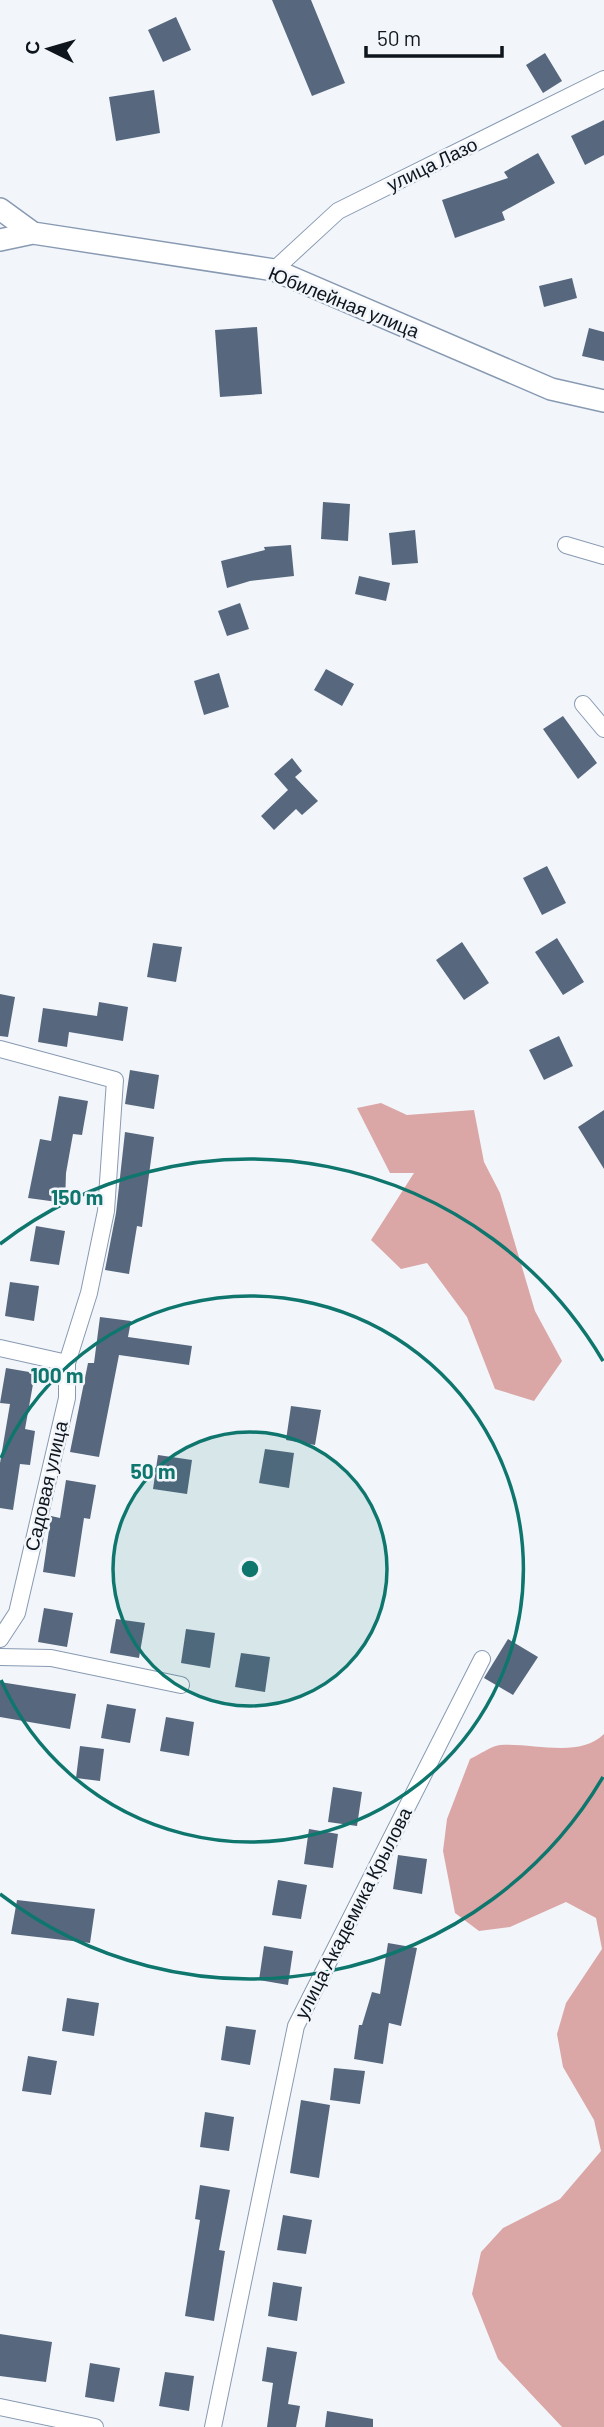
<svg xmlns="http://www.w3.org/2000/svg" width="604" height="2427" viewBox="0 0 604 2427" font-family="Barlow,sans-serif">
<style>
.forest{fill:#dba7a6}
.building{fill:#57687e}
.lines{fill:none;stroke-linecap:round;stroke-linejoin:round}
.minor-casing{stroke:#889ab2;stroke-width:18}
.tertiary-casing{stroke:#889ab2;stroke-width:24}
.minor{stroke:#fff;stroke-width:16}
.tertiary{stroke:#fff;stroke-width:21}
.ring{fill:none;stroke:#0f766e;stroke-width:3.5}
.labels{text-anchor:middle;stroke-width:5;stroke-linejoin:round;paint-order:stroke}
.street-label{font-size:19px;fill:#0e151d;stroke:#f2f6fb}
.centre{fill:#0f766e;stroke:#f2f6fb;stroke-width:3.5}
.ring-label{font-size:21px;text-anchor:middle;font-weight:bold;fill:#0f766e;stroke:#f2f6fb;stroke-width:5;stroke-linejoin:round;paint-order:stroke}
</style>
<rect width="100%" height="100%" fill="#f2f6fb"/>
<path class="forest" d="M 381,1103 L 407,1115 L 474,1110 L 484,1162 L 500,1193 L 535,1311 L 562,1361 L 534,1401 L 495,1389 L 467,1317 L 427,1263 L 401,1269 L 371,1240 L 414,1173 L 390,1173 L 357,1108 Z
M 604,1734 L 604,2427 L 562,2427 L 498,2359 L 472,2294 L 481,2252 L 503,2228 L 560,2199 L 601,2151 L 594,2120 L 563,2067 L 557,2034 L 566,2003 L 602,1949 L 596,1918 L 566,1902 L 510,1927 L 479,1931 L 455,1913 L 443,1851 L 447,1819 L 470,1759 C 479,1755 491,1746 500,1745 C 532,1742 579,1759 604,1734 Z"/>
<path class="building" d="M 272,0 L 311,0 L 345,83 L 312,96 Z
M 176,17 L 191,50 L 163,62 L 148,30 Z
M 545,53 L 562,81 L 543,93 L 526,65 Z
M 154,90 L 160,133 L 116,141 L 109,97 Z
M 604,120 L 604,155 L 585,165 L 571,136 Z
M 538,153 L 555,183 L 502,212 L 505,220 L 455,238 L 442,200 L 508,178 L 504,172 Z
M 572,278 L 577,298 L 544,307 L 539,286 Z
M 257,327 L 262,394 L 220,397 L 215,330 Z
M 589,328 L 604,332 L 604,361 L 582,356 Z
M 323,502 L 350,504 L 348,541 L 321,539 Z
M 415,530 L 418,563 L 392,565 L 389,533 Z
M 291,545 L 294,576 L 250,581 L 227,588 L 221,561 L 265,550 L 264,547 Z
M 359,576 L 390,583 L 386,601 L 355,594 Z
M 240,603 L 249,629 L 227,636 L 218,611 Z
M 326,669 L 354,684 L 342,706 L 314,690 Z
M 219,673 L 229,707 L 204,715 L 194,681 Z
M 563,716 L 597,763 L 578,779 L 543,729 Z
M 292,758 L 302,771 L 295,777 L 318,801 L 302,815 L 296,809 L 274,830 L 261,816 L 288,790 L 274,774 Z
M 547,866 L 566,903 L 542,915 L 523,878 Z
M 557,938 L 584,982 L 563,995 L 535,952 Z
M 462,942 L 489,983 L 464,1000 L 436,960 Z
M 153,943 L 182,947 L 176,982 L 147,977 Z
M 0,994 L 15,997 L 8,1037 L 0,1036 Z
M 99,1002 L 128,1007 L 123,1041 L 69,1032 L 67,1047 L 38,1042 L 43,1008 L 97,1016 Z
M 559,1036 L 573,1066 L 544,1080 L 529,1050 Z
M 130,1070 L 159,1075 L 154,1109 L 125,1104 Z
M 59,1096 L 88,1101 L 82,1135 L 73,1134 L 66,1173 L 65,1203 L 28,1198 L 40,1139 L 51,1141 Z
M 604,1110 L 604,1169 L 578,1127 Z
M 125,1132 L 154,1137 L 142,1227 L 137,1226 L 129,1274 L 105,1270 L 116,1213 Z
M 36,1226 L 65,1231 L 59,1265 L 30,1261 Z
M 10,1282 L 39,1286 L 34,1321 L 5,1316 Z
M 100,1317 L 131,1321 L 128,1337 L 192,1346 L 189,1365 L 119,1355 L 99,1457 L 70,1452 L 88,1363 L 94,1363 Z
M 6,1368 L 35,1373 L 25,1429 L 35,1431 L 30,1465 L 20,1464 L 13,1510 L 0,1508 L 0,1463 L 10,1404 L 0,1403 Z
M 291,1406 L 321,1410 L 315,1445 L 286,1440 Z
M 265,1449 L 294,1453 L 289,1488 L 259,1483 Z
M 158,1455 L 192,1460 L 187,1494 L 153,1489 Z
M 66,1480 L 96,1485 L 90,1519 L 84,1518 L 75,1577 L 43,1572 L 51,1516 L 60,1518 Z
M 44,1608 L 73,1613 L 67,1647 L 38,1642 Z
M 116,1619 L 145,1623 L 139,1658 L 110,1653 Z
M 186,1629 L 215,1633 L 210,1668 L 181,1663 Z
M 508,1639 L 538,1657 L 513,1695 L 484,1678 Z
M 241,1653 L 270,1657 L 265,1692 L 235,1687 Z
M 0,1682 L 76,1694 L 70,1729 L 0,1717 Z
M 107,1704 L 136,1709 L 130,1743 L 101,1738 Z
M 166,1717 L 194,1722 L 189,1756 L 160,1751 Z
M 80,1746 L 104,1749 L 100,1781 L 76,1778 Z
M 333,1787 L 362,1792 L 357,1826 L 328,1822 Z
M 309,1829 L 338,1834 L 333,1868 L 304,1864 Z
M 398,1855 L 427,1859 L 422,1894 L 393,1889 Z
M 278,1880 L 307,1885 L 301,1919 L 272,1915 Z
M 17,1900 L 95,1909 L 90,1943 L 11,1934 Z
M 388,1943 L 417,1948 L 401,2026 L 389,2023 L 383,2064 L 354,2059 L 359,2025 L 362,2025 L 372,1992 L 380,1994 Z
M 264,1946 L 293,1951 L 288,1985 L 259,1980 Z
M 67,1998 L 99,2003 L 94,2036 L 62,2031 Z
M 226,2026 L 256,2030 L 250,2065 L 221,2060 Z
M 28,2056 L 57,2061 L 51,2095 L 22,2091 Z
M 334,2068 L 365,2071 L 360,2104 L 330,2100 Z
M 301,2100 L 330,2105 L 319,2178 L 290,2173 Z
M 205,2112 L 234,2117 L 229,2151 L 200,2147 Z
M 200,2185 L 230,2190 L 219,2250 L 225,2251 L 214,2321 L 185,2316 L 200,2220 L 195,2219 Z
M 283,2215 L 312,2220 L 306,2254 L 277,2250 Z
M 273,2282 L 302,2287 L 297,2321 L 268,2316 Z
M 0,2334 L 52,2342 L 46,2382 L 0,2376 Z
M 267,2347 L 297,2352 L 288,2404 L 300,2406 L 296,2427 L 267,2427 L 273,2383 L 262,2381 Z
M 90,2363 L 120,2368 L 114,2402 L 85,2397 Z
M 165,2372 L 194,2376 L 189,2411 L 159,2406 Z
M 327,2411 L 373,2419 L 373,2427 L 325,2427 Z"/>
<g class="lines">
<g class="minor-casing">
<path id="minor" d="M 274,270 L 338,211 L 604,79
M 566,545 L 604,556
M 583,704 L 604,729
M 0,1049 L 115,1080 L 106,1211 L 89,1293 L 67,1363 L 67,1398 L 17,1613 L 0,1639
M 0,1348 L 67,1363
M 0,1657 L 51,1658 L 181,1685
M 0,2407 L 95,2427
M 213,2427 L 296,2026 L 482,1659"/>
</g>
<g class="tertiary-casing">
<path id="tertiary" d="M 0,209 L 33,233
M 0,240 L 33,233 L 274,270 L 551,389 L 604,401"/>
</g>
<use href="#minor" class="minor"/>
<use href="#tertiary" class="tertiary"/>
</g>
<circle cx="250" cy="1569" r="137" fill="#0f766e" fill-opacity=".12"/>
<g class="ring">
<circle cx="250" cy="1569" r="137"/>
<path d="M1 1458A273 273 0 1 1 1 1680"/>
<path d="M603 1777A410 410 0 0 1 0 1894M0 1244A410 410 0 0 1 603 1361"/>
</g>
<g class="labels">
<g class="street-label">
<text transform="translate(432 164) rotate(-26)" y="7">улица Лазо</text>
<text transform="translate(344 302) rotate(22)" y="7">Юбилейная улица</text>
<text transform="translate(46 1486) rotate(-77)" y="7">Садовая улица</text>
<text transform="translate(353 1913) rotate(-63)" y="7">улица Академика Крылова</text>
</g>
</g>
<circle cx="250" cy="1569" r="10" class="centre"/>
<g class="ring-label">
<text x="77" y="1205">150 m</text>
<text x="57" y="1383">100 m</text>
<text x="153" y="1479">50 m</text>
</g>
<g transform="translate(49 49) rotate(275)" stroke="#f2f6fb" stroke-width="5" paint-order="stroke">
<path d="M0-5L12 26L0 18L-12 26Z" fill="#0e151d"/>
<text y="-10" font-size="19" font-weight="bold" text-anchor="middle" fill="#0e151d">С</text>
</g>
<path d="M366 46v10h136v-10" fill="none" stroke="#0e151d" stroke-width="3.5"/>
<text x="377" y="46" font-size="21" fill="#0e151d" stroke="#f2f6fb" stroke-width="5" paint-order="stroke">50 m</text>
</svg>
